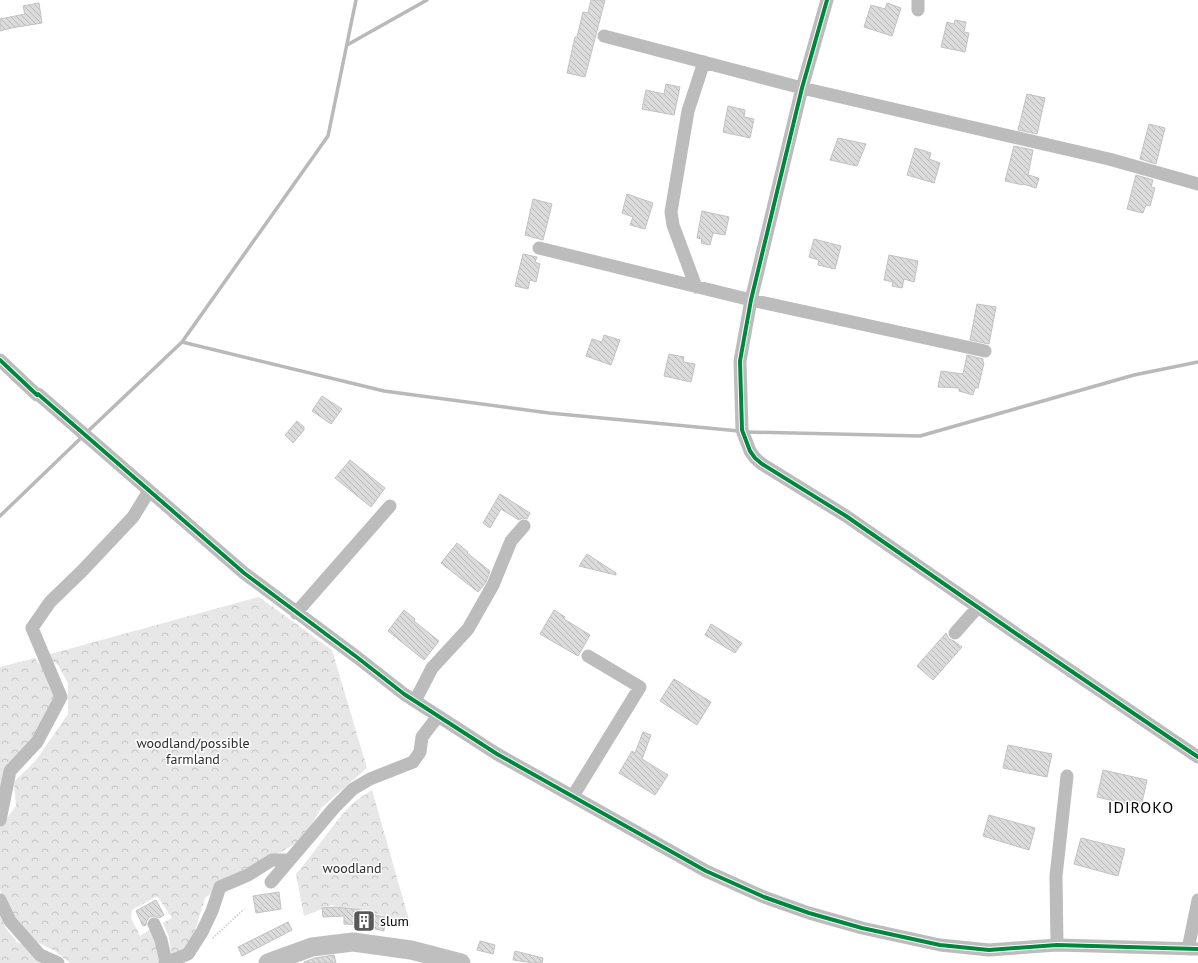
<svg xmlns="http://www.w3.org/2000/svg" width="1198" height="963" viewBox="0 0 1198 963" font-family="'PT Sans',sans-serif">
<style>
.forest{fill:url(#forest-crowns)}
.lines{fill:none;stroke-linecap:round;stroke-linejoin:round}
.stream{stroke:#b9b9b9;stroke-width:3.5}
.building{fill:url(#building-back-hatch);stroke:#c2c2c2}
.path{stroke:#c2c2c2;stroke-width:2;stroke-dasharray:1 2;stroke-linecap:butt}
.minor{stroke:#bcbcbc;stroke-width:13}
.secondary{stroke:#bfbfbf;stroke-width:19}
.cycleway-casing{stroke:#fff;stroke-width:6}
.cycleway{stroke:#00873e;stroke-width:4}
.labels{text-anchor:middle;stroke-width:3;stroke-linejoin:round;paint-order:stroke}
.park-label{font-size:14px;fill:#2b2b2b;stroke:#fff}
.poi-label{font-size:14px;fill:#000;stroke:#fff;text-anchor:start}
.quarter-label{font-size:16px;letter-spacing:1px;fill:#000;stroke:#fff}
</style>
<defs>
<pattern id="forest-crowns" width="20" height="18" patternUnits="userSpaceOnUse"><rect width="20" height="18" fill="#e7e7e7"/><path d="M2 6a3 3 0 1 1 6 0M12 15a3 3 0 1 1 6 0" fill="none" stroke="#c4c4c4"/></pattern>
<pattern id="building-back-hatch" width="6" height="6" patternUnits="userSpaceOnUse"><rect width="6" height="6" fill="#dbdbdb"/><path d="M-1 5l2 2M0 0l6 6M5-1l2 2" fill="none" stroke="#bababa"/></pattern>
</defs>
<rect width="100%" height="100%" fill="#fff"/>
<path class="forest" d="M 259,597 L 332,650 L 367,768 L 322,807 L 302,840 L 220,886 L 205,898 L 190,947 L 171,954 L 169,937 L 163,923 L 172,918 L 157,896 L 132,910 L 131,918 L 140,936 L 152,928 L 160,963 L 70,963 L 55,951 L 19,933 L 0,890 L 0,827 L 16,806 L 14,782 L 37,759 L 68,714 L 68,683 L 58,665 L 43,656 Z
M 35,658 L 37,662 L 53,672 L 61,703 L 4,784 L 0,812 L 0,667 Z
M 372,790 L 411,927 L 382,915 L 353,909 L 344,908 L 332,905 L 304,916 L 296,874 C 316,851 332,824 354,802 C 360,798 366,794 372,790 Z
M 0,912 L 5,927 L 17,942 L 43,953 L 54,963 L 0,963 Z"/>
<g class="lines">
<path class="stream" d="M 347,45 L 427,0
M 182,342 L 384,391 L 549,413 L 739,431
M 747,432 L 920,436 L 1134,375 L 1198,362
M 86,433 L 182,342 L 328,136 L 356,0
M 0,516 L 82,437"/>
</g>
<path class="building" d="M 591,0 L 605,0 L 585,77 L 567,73 L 575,37 L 577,37 L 583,12 L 588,13 Z
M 39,3 L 42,23 L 11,28 L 0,31 L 0,19 L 25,14 L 23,6 Z
M 887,3 L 901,8 L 892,36 L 864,27 L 871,5 L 885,9 Z
M 955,20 L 966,22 L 964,32 L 969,33 L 965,52 L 941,47 L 947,22 L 954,24 Z
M 666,84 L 680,87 L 674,115 L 642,109 L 646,90 L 664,94 Z
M 1027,94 L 1045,98 L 1037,134 L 1018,130 Z
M 728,106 L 745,110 L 744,117 L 754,119 L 750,138 L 723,132 Z
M 1149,124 L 1165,128 L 1156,164 L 1140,159 Z
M 838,138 L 866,144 L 857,166 L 830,160 Z
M 1014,146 L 1033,150 L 1028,175 L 1039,178 L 1036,188 L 1023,184 L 1023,185 L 1005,181 Z
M 915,148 L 931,153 L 929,159 L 940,163 L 934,183 L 907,175 Z
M 1136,175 L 1153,180 L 1151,187 L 1155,188 L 1150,206 L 1146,205 L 1143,213 L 1127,209 Z
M 627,194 L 653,203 L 645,229 L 630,225 L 633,217 L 622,213 Z
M 533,199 L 552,204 L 543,240 L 525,235 Z
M 702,211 L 729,217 L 725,235 L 713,233 L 710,245 L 701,243 L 702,239 L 697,238 Z
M 814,239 L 841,246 L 835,269 L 818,265 L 819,260 L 809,257 Z
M 523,254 L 537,257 L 535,262 L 540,264 L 536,282 L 530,280 L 528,289 L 515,286 Z
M 889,255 L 918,261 L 914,282 L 904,279 L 902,288 L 892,286 L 893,282 L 884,280 Z
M 977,304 L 996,307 L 989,344 L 970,340 Z
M 604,335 L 620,340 L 611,365 L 586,356 L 592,339 L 602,342 Z
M 669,354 L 684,357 L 683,362 L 695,364 L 691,382 L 664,376 Z
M 967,355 L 983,359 L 983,362 L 984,363 L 978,388 L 975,388 L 973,395 L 959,391 L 959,388 L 938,387 L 941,371 L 963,374 Z
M 322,396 L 342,409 L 331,424 L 312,411 Z
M 297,421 L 304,427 L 304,430 L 293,443 L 285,435 Z
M 350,460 L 385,488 L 371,507 L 335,478 Z
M 500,494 L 530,513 L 527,519 L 522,518 L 519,520 L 501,509 L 490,528 L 483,523 Z
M 457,543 L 468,552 L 467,553 L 490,571 L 486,582 L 478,592 L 441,563 Z
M 587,554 L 616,573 L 616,575 L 579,566 Z
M 404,610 L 415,619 L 414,621 L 439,641 L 424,660 L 388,631 Z
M 554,610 L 565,617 L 564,619 L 590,635 L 578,656 L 540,634 Z
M 711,624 L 742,643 L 735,653 L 705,635 Z
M 946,633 L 949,639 L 954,641 L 962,647 L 933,680 L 917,666 Z
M 674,679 L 711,702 L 697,725 L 660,701 Z
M 643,732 L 651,735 L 642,759 L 668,775 L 655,795 L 619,773 L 632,751 L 635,753 Z
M 1008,745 L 1052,754 L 1047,777 L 1003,768 Z
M 1103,770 L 1147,780 L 1141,807 L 1097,797 Z
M 989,815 L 1035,828 L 1029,850 L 983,836 Z
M 1081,838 L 1125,849 L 1118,876 L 1074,864 Z
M 279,892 L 281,909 L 256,913 L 253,896 Z
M 156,900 L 164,915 L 159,918 L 154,916 L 150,917 L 147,920 L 146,925 L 143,926 L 136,911 Z
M 335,907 L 362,910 L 362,912 L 385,917 L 384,931 L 361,925 L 344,924 L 344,916 L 323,917 L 322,908 Z
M 288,922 L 292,930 L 242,956 L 238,947 Z
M 480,941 L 495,945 L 493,954 L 477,950 Z
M 515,951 L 543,958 L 542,963 L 534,963 L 513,960 Z
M 334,955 L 336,963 L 304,963 L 304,962 L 315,958 Z"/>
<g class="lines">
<path class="path" d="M 213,938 L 244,909"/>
<path class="minor" d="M 827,0 L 802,88 L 751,300 L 740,361 L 742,430 L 750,451 L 755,458 L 762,464 L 846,516 L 1018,635 L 1198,757
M 918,10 L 918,0
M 604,36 L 802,88 L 1109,159 L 1198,184
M 539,248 L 751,300 L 985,351
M 696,287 L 673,225 L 671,212 L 688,111 L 704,62
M 0,360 L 37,395 L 38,394 L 244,573 L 358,658 L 404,694 L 497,754 L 706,871 L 764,897 L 809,913 L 862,928 L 940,945 L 989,950 L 1057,945 L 1198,949
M 296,613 L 390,506
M 955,633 L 978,607
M 415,701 L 432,668 L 468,629 L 493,585 L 511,541 L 524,526
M 573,796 L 640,687 L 588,656
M 0,820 L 10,771 L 37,742 L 61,697 L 32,628 L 50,602 L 82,571 L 133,517 L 149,491
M 271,882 L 334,808 L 353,789 L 370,779 L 413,762 L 420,752 L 422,737 L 438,716
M 0,900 L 10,921 L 40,955 L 58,963
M 154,924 L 161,940 L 166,962
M 1057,945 L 1056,876 L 1067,776
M 1188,949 L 1198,900
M 165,963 L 188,954 L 202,932 L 212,911 L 220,887 L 248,875 L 272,860 L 289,860"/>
<path class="secondary" d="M 268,963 L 312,947 L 353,942 L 411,950 L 461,963"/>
<g class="cycleway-casing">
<path id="cycleway" d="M 827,0 L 802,88 L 751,300 L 740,361 L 742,430 L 750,451 L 755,458 L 762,464 L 846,516 L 1018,635 L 1198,757
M 0,360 L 37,395 L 38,394 L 244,573 L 358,658 L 404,694 L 497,754 L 706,871 L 764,897 L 809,913 L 862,928 L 940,945 L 989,950 L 1057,945 L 1198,949"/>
</g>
<use href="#cycleway" class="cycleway"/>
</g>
<defs>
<g id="building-square" transform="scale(1.15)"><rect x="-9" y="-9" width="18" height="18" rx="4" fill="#595959" stroke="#fff"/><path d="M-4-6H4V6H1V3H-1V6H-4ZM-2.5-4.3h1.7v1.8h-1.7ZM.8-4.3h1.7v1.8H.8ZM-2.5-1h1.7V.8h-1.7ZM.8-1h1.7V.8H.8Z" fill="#fff"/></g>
</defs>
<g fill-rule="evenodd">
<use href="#building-square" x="364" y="921"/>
</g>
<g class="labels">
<g class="park-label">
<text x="193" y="748">woodland/possible<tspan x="193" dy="16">farmland</tspan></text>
<text x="352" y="873">woodland</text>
</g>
<g class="poi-label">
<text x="380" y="926">slum</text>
</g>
<g class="quarter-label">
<text x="1141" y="813">IDIROKO</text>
</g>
</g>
</svg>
